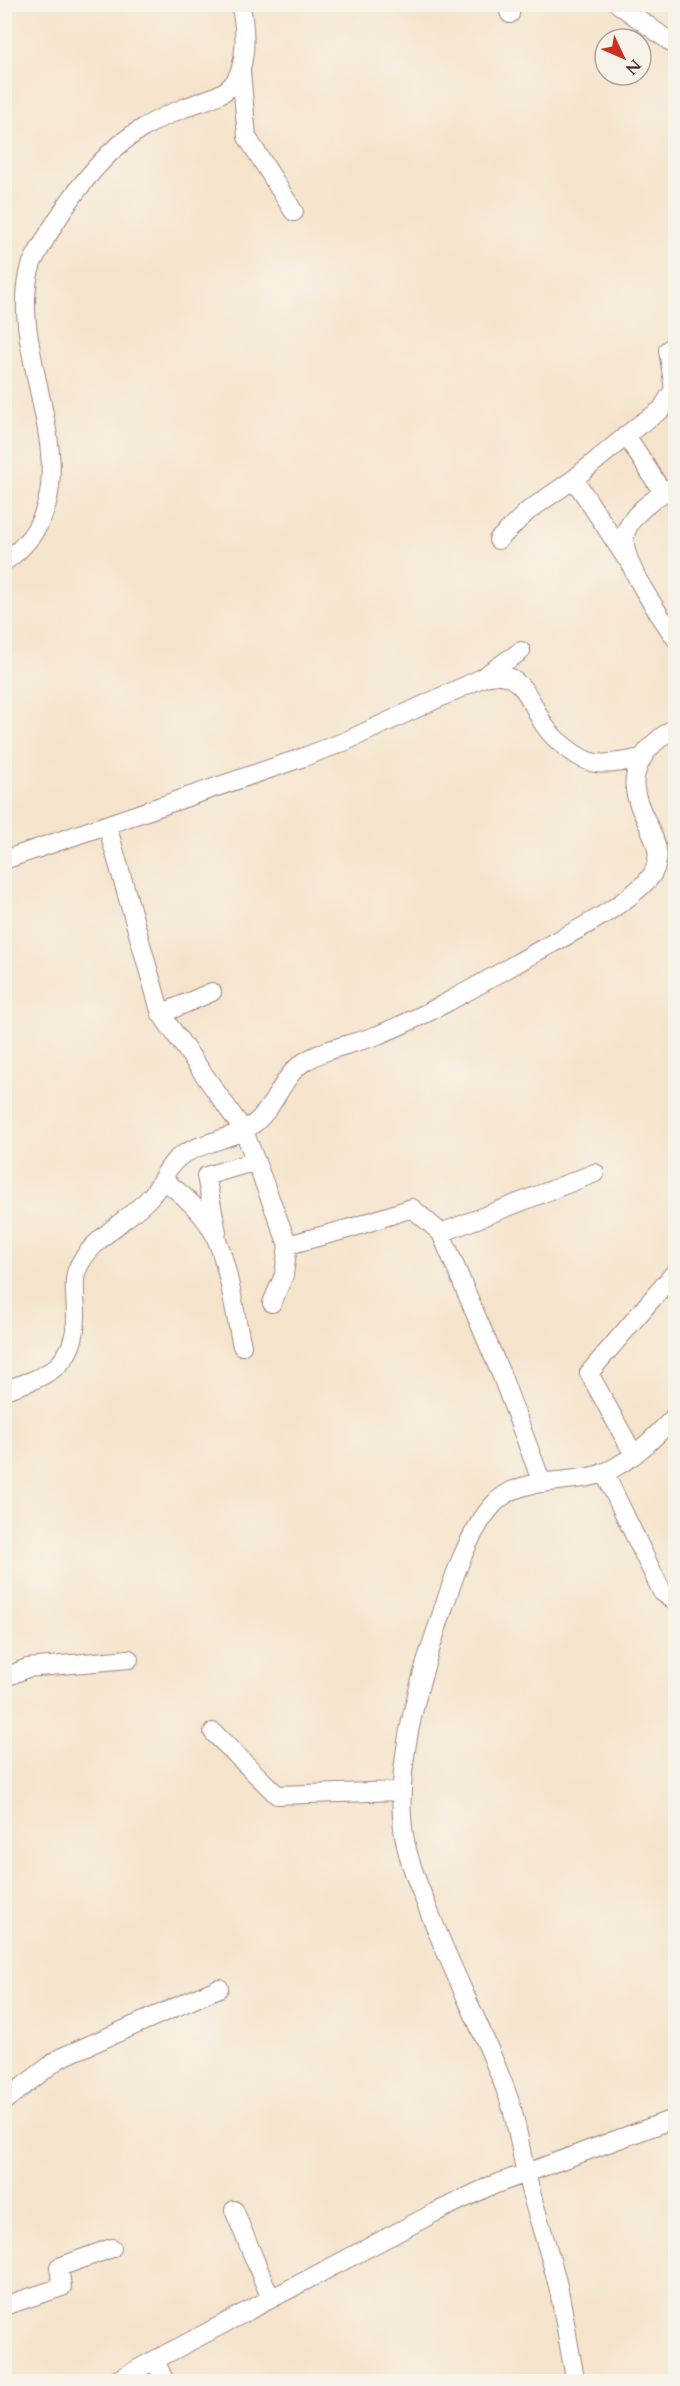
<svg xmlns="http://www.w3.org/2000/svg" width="680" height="2386" viewBox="0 0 680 2386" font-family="Cardo,serif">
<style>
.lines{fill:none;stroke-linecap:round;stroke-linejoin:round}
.minor-casing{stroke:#a0827c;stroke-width:20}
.minor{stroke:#fff;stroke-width:18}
</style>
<rect width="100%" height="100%" fill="#f7f3e8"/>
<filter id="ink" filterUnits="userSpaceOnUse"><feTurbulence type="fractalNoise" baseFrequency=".0167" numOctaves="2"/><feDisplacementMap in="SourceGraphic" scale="12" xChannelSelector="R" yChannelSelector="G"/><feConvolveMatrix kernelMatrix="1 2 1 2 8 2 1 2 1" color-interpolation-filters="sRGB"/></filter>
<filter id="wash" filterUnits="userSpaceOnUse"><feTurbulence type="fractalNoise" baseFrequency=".008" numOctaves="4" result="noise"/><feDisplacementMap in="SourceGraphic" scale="24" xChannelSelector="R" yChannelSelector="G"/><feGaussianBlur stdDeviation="1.35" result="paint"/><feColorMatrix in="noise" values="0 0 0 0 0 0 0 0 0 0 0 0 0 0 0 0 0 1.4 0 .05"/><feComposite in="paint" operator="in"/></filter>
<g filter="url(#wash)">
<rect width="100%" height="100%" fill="#f5e4cc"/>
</g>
<g filter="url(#ink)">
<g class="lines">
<g class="minor-casing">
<path id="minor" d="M 506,4 L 510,14
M 618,4 L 676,46
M 241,71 L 247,137 L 294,212
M 626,435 L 663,493
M 574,479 L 626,558
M 676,484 C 658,497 633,511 626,532 C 617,559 661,616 676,639
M 498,540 L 528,511 L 574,479 L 639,425 L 661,410 L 674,389 L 668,350 L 676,344
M 4,562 C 109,490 0,357 32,263 C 57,216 96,155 143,128 C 156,120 171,113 184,108 C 200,101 222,97 233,84 C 248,65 246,27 240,4
M 483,677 L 521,651
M 107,825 L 161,1014 L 244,1131 L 288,1245 L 351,1228 L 412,1208 L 441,1233 L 501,1374 L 542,1483
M 4,860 L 304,757 L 346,741 L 482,678 C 490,676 497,673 505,676 C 526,682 534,709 544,725 C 552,737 563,746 575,754 C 581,758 588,762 596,763 C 611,765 627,761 642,758
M 161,1014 L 212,992
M 162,1179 C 181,1193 199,1208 211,1228 C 227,1254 235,1315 242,1346
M 217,1232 L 206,1176 L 256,1161
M 441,1233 L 595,1173
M 272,1303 L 284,1275 L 288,1245
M 4,1390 C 47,1377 76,1366 76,1315 C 76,1302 73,1286 76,1273 C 85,1242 131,1219 152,1195 C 162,1183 166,1167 179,1157 C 202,1141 233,1140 255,1123 C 276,1106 282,1076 304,1062 C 326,1048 354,1044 378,1035 C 435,1012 487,980 540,950 C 575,931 618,910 646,882 C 676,851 638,820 635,789 C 633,780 637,767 642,759 C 649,745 663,735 676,727
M 634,1455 L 589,1373 L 676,1271
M 604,1472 L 662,1592 L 676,1602
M 4,1678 L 27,1668 L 129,1659
M 213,1732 L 277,1795 L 401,1791
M 4,2101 L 60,2058 L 219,1988
M 234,2210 L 271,2299
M 4,2306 L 62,2287 L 59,2267 L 112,2248
M 155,2360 L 165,2382
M 113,2382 L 434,2213 L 488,2187 L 676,2118
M 576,2382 C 569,2350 565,2318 558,2286 C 549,2249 536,2214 527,2177 C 520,2151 518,2125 509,2099 C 486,2035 453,1974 429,1911 C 419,1887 408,1860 404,1835 C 394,1773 417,1687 437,1628 C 450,1589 465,1536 493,1505 C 521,1473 570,1487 606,1472 C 634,1459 655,1437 676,1415"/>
</g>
<use href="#minor" class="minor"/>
</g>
</g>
<rect width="680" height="2386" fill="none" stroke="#f7f3e8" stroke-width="24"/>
<g transform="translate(623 57) rotate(134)"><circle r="28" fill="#f7f3e8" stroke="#b29e9c" stroke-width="1.5"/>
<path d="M0-4.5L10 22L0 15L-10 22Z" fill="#c8321e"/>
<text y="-9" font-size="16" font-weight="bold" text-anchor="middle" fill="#4a1f2b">N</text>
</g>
</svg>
